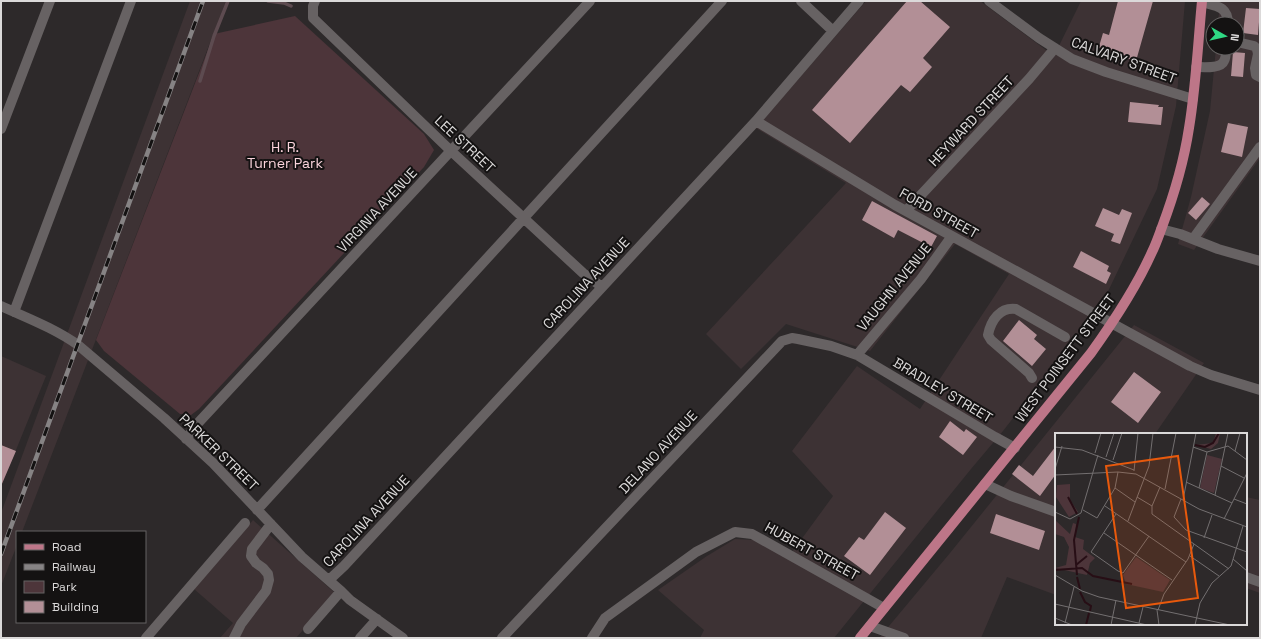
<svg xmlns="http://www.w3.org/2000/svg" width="1261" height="639" viewBox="0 0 1261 639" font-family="'Space Grotesk',sans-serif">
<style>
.built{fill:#3d3234}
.green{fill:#4d353a}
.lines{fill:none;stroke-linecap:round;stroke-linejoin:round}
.stream{stroke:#5d4b50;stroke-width:3.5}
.building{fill:#b28f96}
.minor{stroke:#676263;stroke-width:10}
.major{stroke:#bd7688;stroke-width:10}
.rail-casing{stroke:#868384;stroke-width:4.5}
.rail{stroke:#141212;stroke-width:3;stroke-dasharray:9;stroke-linecap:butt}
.labels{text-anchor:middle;stroke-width:4;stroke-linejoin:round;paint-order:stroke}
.street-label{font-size:14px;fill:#dbd9d9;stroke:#141212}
.park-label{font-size:14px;fill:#f9d3db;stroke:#141212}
.inset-river{fill:none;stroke:#270e15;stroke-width:2}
.inset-road{fill:none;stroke:#736f70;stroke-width:1}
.view{fill:#e8590c;fill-opacity:0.15;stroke:#e8590c;stroke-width:2}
.inset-edge{fill:none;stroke:#dbd9d9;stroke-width:2}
</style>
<rect width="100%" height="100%" fill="#2d292a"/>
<path class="built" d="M 190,1 L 226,1 L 22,532 L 17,532 L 17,545 L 1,586 L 1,513 Z
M 866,1 L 980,1 L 1054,56 L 1081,1 L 1185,1 L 1176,106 L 1157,189 L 1102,304 L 1003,431 L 971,469 L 834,638 L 700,638 L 704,630 L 658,590 L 707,556 L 735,539 L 757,540 L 787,559 L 833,496 L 792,451 L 857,366 L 920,409 L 1009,274 L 955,244 L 870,351 L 786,324 L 741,369 L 706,334 L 846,183 L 756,128 Z
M 1220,1 L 1260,1 L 1260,158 L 1194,250 L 1178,244 L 1191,197 L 1210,111 L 1216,48 L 1237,48 L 1237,24 L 1218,24 Z
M 1134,325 L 1204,363 L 1155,434 L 1056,434 L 1056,595 L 1007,577 L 981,638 L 879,638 L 950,553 Z
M 1,356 L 46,376 L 1,487 Z
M 1246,497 L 1260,500 L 1260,593 L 1246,588 Z
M 253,520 L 335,593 L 296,638 L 220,638 L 233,623 L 194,589 Z"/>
<path class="green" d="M 295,16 L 424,134 L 434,150 L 424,167 L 199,409 L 191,415 L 180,414 L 104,351 L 96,340 L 214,34 Z"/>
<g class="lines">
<path class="stream" d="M 268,1 L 284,3 L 291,6
M 200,81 L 214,36 L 228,1"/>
</g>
<path class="building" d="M 907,1 L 920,1 L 950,27 L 923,58 L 932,67 L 910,92 L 901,85 L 850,143 L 812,110 Z
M 1118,1 L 1153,1 L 1136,61 L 1098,50 L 1103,33 L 1109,35 Z
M 1246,8 L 1260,9 L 1258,35 L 1243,33 Z
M 1233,52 L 1245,53 L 1243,77 L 1231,76 Z
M 1130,102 L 1159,105 L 1158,107 L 1163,107 L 1161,125 L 1128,122 Z
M 1228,123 L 1248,127 L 1242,157 L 1221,152 Z
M 1202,197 L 1210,204 L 1196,220 L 1188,213 Z
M 872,201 L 937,236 L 931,247 L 898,230 L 894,238 L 862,220 Z
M 1103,208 L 1119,215 L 1122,209 L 1132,213 L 1120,244 L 1111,241 L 1114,234 L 1095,226 Z
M 1081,251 L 1109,266 L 1107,271 L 1111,273 L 1106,284 L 1073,267 Z
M 1019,320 L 1037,335 L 1034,339 L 1046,349 L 1032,366 L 1003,341 Z
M 1134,372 L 1161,392 L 1138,423 L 1111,402 Z
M 950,421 L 964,432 L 966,429 L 977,437 L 963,455 L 939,437 Z
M 1,445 L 16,451 L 1,486 Z
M 1056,446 L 1056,474 L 1040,496 L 1012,474 L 1019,465 L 1033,476 Z
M 885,512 L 906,528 L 870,575 L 844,556 L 859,537 L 864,540 Z
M 996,514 L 1045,531 L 1039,550 L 990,533 Z"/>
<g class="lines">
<path class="minor" d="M 315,1 L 313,6 L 313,18 L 451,151 L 583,273 L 602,287
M 801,1 L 833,31
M 989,1 L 1039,38 L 1072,59 L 1106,72 L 1193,99
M 1202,2 C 1216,6 1228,6 1228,24
M 1237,42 L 1254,46 L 1257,49 L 1258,54 L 1255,68 L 1256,75 L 1260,77
M 1196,67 C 1202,67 1221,69 1224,61 C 1226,58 1226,52 1226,48
M 756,121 L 895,205 L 1190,366 L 1211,375 L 1260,390
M 1,129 L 50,1
M 906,211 L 1029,79 L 1055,48
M 1161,229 L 1180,234 L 1218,249 L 1260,261
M 1193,239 L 1260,147
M 1,306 C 27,318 54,328 78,345 L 164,418 L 213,463 L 302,557 L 341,591 L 350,600 L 403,638
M 14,312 L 131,1
M 857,355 L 921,279 L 952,236
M 1032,378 L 1029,373 L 991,340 L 988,335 C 991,320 1000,307 1016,309 L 1065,337
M 186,439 L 199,422 L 590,1
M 985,484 L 1011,496 L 1056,512
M 257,510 L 722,1
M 1246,577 L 1260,582
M 329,580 L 344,566 L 756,121 L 859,1
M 870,626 L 904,638
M 308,629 L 341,591
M 146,638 L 245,523
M 234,638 L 241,624 L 266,591 L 269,580 L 268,574 L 263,568 L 256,563 L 251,556 L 252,549 L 271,524
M 360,638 L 377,619
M 502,638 L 782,341 L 792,338 L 798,339 L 831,346 L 857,355 L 995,437 L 1015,448
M 592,638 L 605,618 L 696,552 L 735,532 L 752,534 L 884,608"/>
<path class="major" d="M 860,638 L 1091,353 C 1114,321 1136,288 1152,252 C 1156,244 1159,235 1162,227 C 1174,195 1184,161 1189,128 C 1196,86 1198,43 1202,1"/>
<g class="rail-casing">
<path id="rail" d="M 1,554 L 203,1"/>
</g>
<use href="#rail" class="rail"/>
</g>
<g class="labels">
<g class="street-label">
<text transform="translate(1124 60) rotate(20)" y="5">CALVARY STREET</text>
<text transform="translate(971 121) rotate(-47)" y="5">HEYWARD STREET</text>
<text transform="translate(465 144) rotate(43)" y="5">LEE STREET</text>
<text transform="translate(377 210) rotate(-47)" y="5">VIRGINIA AVENUE</text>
<text transform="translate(939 213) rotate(29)" y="5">FORD STREET</text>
<text transform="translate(586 283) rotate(-47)" y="5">CAROLINA AVENUE</text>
<text transform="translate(894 287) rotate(-51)" y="5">VAUGHN AVENUE</text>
<text transform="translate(1065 358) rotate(-53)" y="5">WEST POINSETT STREET</text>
<text transform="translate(943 390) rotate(31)" y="5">BRADLEY STREET</text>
<text transform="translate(219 452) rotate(44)" y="5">PARKER STREET</text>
<text transform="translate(658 452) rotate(-47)" y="5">DELANO AVENUE</text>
<text transform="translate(366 521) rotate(-47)" y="5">CAROLINA AVENUE</text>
<text transform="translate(812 551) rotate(29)" y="5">HUBERT STREET</text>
</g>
<g class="park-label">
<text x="285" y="152">H. R.<tspan x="285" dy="16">Turner Park</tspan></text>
</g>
</g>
<g transform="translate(1055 433)">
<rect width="192" height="192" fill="#2d292a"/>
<path d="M 161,0 L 165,0 L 163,10 L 156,16 L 140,12 L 158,10 ZM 152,22 L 167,26 L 159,60 L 145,55 ZM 15,51 L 15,67 L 23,79 L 14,84 L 1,64 L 2,52 ZM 0,87 L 15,101 L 18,90 L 21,91 L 20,104 L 29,107 L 28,116 L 40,125 L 35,130 L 32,142 L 0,135 L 11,132 L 14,114 L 9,104 L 0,101 ZM 81,124 L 115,147 L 108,159 L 71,151 L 68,142 Z" fill="#4d353a"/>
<path class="inset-river" d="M 140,12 L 150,14 L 158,10 L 164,0M 13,64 L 22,81M 21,132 L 32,123M 0,137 L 27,135 L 38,143 L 77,151M 22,142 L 19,107 L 24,84M 22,144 L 25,156M 25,159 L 30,169 L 36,173 L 35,178M 31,192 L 34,180"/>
<path class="inset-road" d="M 0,14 L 27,17 L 79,37M 138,14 L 152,19 L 173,13 L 192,27M 180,18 L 185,0M 40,20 L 46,0M 51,24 L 59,0M 58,27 L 67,0M 166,33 L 189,45M 0,36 L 7,13M 79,38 L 83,0M 0,42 L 63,39 L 81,41 L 144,76 L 192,94M 131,49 L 177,70M 105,54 L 97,73 L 97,81 L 174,136M 60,55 L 80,69M 144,55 L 152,19M 110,56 L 121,0M 160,62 L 173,0M 82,64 L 97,73M 126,66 L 119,84 L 131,97 L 192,119M 179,66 L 192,71M 128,67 L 141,0M 50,73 L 131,129M 28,77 L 42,85 L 60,55 L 63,39M 0,79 L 15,86 L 26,80 L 43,22M 61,81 L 36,119 L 63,138 L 68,140 L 94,103M 169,86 L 192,40M 73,88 L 94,33 L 98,0M 49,100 L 117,147M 149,105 L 157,82M 135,123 L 164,143M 178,126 L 192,138M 0,142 L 27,158 L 44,164 L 175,192M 0,171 L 92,192M 102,177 L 104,192M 103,177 L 109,161 L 133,126 L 139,111M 0,185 L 17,192M 10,190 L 19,154M 84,190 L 88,174M 56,192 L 61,167M 140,192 L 145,170 L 157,150 L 176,133 L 188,93"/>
<path class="view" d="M 123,23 L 143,165 L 71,175 L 51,33 Z"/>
<rect width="192" height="192" class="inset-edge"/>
</g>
<rect width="1261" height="639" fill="none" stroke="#dbd9d9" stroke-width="4"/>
<rect x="16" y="531" width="130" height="92" fill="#141212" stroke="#646262"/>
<rect x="24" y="544" width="20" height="6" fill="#bd7688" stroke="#646262"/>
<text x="52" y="551" font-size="12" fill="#dbd9d9">Road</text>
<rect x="24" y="564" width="20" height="6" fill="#868384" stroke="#646262"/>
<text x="52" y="571" font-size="12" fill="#dbd9d9">Railway</text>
<rect x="24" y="581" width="20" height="12" fill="#4d353a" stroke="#646262"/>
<text x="52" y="591" font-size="12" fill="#dbd9d9">Park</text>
<rect x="24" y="601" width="20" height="12" fill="#b28f96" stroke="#646262"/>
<text x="52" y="611" font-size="12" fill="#dbd9d9">Building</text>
<g transform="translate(1225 36) rotate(98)"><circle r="19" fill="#141212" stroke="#646262"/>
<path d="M0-3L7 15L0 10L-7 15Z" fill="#2fd883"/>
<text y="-6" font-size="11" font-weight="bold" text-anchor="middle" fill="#dbd9d9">N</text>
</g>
</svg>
